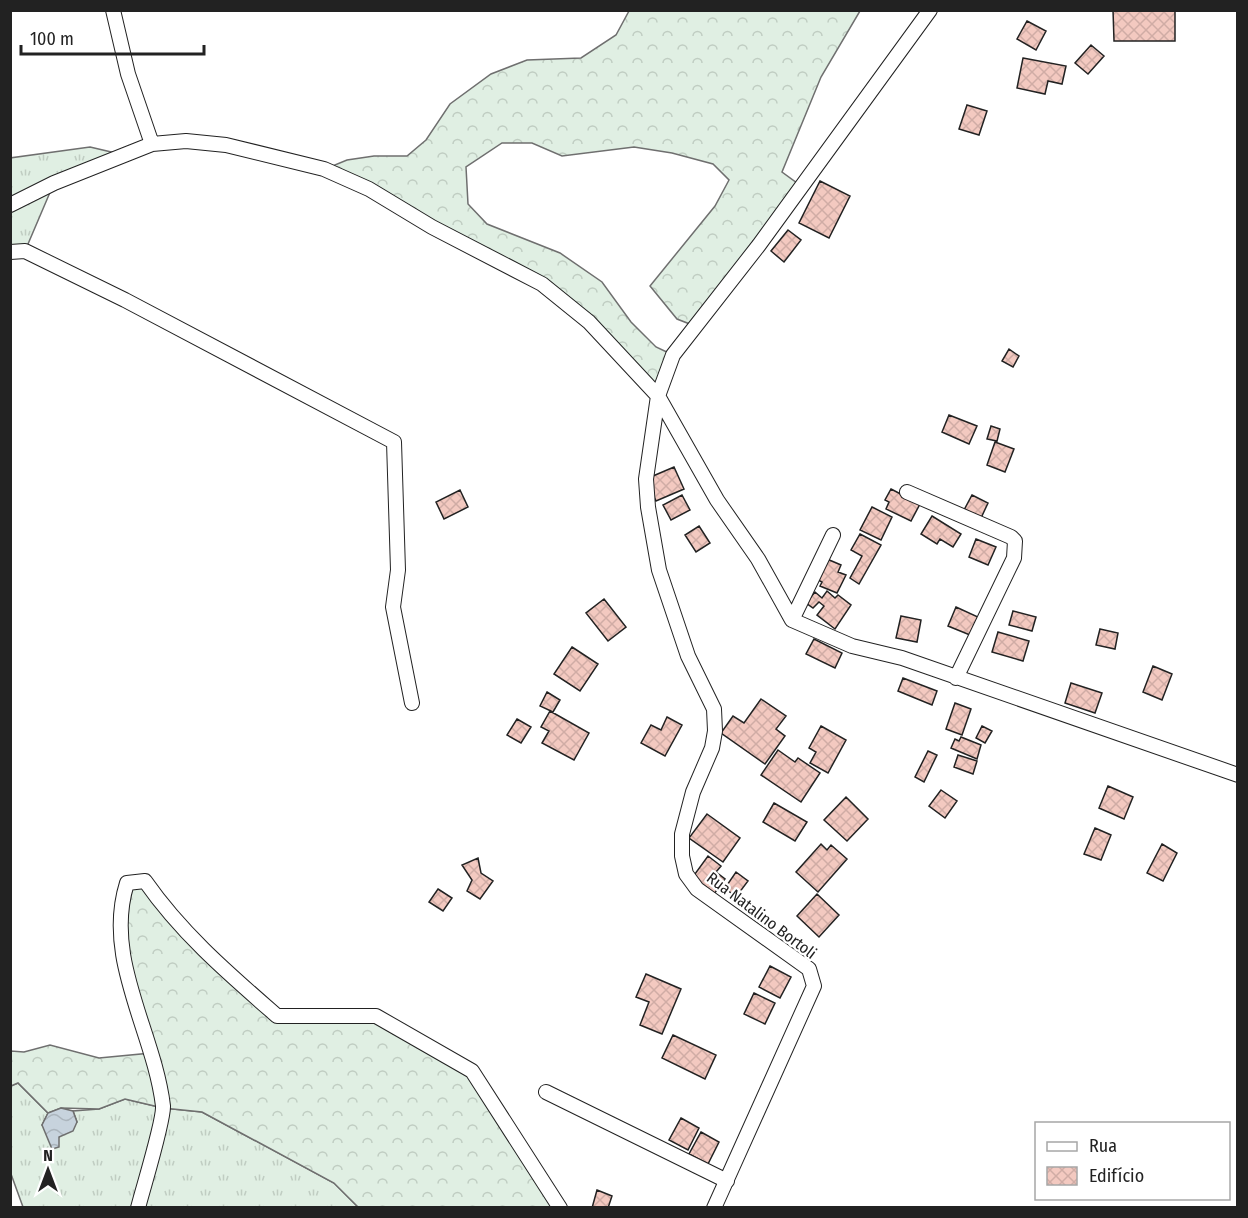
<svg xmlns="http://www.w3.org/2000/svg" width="1248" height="1218" viewBox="0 0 1248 1218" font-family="'Fira Sans Condensed',sans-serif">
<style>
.grass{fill:url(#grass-tufts);stroke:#6f6f6f;stroke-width:1.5}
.forest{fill:url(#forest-crowns);stroke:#6f6f6f;stroke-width:1.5}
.water{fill:url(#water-waves);stroke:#6f6f6f;stroke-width:1.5}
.building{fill:url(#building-cross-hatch);stroke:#222;stroke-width:1.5}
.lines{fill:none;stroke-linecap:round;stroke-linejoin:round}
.minor-casing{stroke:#222;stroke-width:16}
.minor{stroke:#fff;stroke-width:14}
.labels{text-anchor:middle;stroke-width:4.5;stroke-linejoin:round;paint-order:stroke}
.street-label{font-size:16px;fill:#222;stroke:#fff}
</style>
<defs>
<pattern id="grass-tufts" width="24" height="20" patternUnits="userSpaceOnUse" patternTransform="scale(1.5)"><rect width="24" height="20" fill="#e0efe3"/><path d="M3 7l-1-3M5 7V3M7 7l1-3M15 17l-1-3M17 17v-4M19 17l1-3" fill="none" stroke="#c0cdc2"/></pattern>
<pattern id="forest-crowns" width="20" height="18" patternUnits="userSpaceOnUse" patternTransform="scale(1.5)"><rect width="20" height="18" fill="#e0efe3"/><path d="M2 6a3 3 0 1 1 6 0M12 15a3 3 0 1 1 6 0" fill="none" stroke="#c0cdc2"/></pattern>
<pattern id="water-waves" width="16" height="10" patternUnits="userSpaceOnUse" patternTransform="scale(1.5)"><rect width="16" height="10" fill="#c7d3dd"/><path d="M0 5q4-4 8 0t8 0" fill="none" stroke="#abb5bd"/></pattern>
<pattern id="building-cross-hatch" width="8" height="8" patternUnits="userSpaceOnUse" patternTransform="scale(1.5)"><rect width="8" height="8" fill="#f3c9c0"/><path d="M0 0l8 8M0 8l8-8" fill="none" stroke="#d0aca5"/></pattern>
</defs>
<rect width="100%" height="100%" fill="#fff"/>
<path class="grass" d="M 90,147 L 124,155 L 54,183 L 25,251 L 11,252 L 10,158 Z
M 18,1083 L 48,1113 L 42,1125 L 59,1137 L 77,1122 L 73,1111 L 99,1109 L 125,1099 L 163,1108 L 202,1112 L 334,1183 L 358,1207 L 23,1207 L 11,1174 L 10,1086 Z"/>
<path class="forest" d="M 629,11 L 860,11 L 821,77 L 782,172 L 801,186 L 695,326 L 677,319 L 650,286 L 715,206 L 729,180 L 713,164 L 672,153 L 634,147 L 562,156 L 532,143 L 502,143 L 466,167 L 468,204 L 487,224 L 560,253 L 602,282 L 631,322 L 656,347 L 673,355 L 658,396 L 542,284 L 325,169 L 347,160 L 374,156 L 407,156 L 426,140 L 450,104 L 491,74 L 527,60 L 581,58 L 616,35 Z
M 145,881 L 277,1016 L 376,1016 L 472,1071 L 560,1207 L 358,1207 L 334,1183 L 202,1112 L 163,1108 L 125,1099 L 99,1109 L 61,1108 L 48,1113 L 18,1083 L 11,1086 L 11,1051 L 24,1052 L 50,1045 L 99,1058 L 151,1053 L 122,948 L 127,883 Z"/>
<path class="water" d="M 61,1108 L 73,1111 L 77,1122 L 73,1131 L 59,1137 L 59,1147 L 52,1149 L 42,1125 L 48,1113 Z"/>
<path class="building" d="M 1113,10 L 1175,10 L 1175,41 L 1114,41 Z
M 1027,21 L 1046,31 L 1036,50 L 1017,39 Z
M 1091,45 L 1104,56 L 1088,74 L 1075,63 Z
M 1023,58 L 1066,66 L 1062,84 L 1048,81 L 1045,94 L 1017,88 Z
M 967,105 L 987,111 L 979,135 L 959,129 Z
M 820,181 L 850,196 L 829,238 L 799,223 Z
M 788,230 L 801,240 L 784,262 L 771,251 Z
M 1009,349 L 1019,356 L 1013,367 L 1002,361 Z
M 949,415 L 977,426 L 969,444 L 942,432 Z
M 991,426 L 1000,429 L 997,441 L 987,439 Z
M 995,442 L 1014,449 L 1005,472 L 987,465 Z
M 674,467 L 684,489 L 656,501 L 646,479 Z
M 891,489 L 920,504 L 911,521 L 886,509 L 889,502 L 885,500 Z
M 460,490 L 468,507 L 444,519 L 436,502 Z
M 682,495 L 690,510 L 671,520 L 663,505 Z
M 972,495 L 988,503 L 981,518 L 964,510 Z
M 872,507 L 892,517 L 881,540 L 860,530 Z
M 932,516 L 961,534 L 953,547 L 940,539 L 937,544 L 921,534 Z
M 699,526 L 710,543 L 696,552 L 685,535 Z
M 860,534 L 881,545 L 859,584 L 850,578 L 862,556 L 851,550 Z
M 976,539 L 996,547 L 988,565 L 969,557 Z
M 827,559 L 841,565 L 838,572 L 846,575 L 837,593 L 820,586 L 822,582 L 818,580 Z
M 827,591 L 835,598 L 838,595 L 851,605 L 835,629 L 817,615 L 824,606 L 819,602 L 813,608 L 806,603 L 815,592 L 822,598 Z
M 604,599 L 626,627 L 608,641 L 586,613 Z
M 956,607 L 978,617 L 970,635 L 948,626 Z
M 1013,611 L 1036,617 L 1032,631 L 1009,625 Z
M 901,616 L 921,620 L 917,642 L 896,638 Z
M 1100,629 L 1118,633 L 1115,649 L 1096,645 Z
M 998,632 L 1029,641 L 1023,661 L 992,652 Z
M 814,639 L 842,653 L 835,668 L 806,654 Z
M 572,647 L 598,664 L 580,691 L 554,674 Z
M 1153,666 L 1172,674 L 1162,700 L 1143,692 Z
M 903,678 L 937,691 L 932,705 L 898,691 Z
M 1071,683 L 1102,693 L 1095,713 L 1065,703 Z
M 547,692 L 560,700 L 553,712 L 540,706 Z
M 761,699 L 786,716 L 776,729 L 785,736 L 765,764 L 721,733 L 733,716 L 744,723 Z
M 955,703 L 971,709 L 962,735 L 946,729 Z
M 550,711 L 589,733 L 574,760 L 542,743 L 549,731 L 541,727 Z
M 667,717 L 682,725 L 665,756 L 641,743 L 651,725 L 661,730 Z
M 517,719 L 531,727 L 521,743 L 507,735 Z
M 821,726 L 846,740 L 828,773 L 810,763 L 816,752 L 809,748 Z
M 982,726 L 992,731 L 985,743 L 976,738 Z
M 961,737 L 981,745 L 977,759 L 951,748 L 955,739 L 959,741 Z
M 778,750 L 795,762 L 798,758 L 820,773 L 801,802 L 761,775 Z
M 928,751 L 937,755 L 924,782 L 915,777 Z
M 958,755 L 977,761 L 973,774 L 954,767 Z
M 1108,786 L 1133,797 L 1124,819 L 1099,808 Z
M 941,790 L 957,801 L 945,818 L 929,806 Z
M 846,797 L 868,819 L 847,841 L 824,820 Z
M 774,803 L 807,822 L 795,841 L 763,822 Z
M 707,814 L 740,838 L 723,862 L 689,838 Z
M 1095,828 L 1111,835 L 1101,860 L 1084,854 Z
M 821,844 L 827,850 L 831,845 L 847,859 L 818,892 L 796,872 Z
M 1162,844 L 1177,853 L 1163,881 L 1147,873 Z
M 708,856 L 721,866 L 716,872 L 725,879 L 714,894 L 692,878 Z
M 478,858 L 481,873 L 493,881 L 480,899 L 467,891 L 472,880 L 462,865 Z
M 736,872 L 748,881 L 736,897 L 725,888 Z
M 438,889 L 452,898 L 443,911 L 429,902 Z
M 817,894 L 839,915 L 819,937 L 797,916 Z
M 770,966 L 791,977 L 780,998 L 759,987 Z
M 646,974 L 681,989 L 662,1034 L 640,1025 L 649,1002 L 636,997 Z
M 754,993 L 775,1003 L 765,1024 L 744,1014 Z
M 673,1035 L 716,1055 L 705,1079 L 662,1058 Z
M 681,1118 L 699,1128 L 688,1150 L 669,1140 Z
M 701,1132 L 719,1142 L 708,1164 L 689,1154 Z
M 597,1190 L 612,1196 L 608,1208 L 592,1208 Z"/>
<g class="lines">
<g class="minor-casing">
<path id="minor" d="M 113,10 L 128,74 L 152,144
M 10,205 L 54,183 L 152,144 L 186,141 L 226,145 L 324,169 L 369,189 L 432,227 L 542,284 L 589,322 L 658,396 L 717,500 L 758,559 L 792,620 L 852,646 L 902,658 L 1238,775
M 10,252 L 25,251 L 125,300 L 394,442 L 398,570 L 393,607 L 412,703
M 907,492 L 1011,537 L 1015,541 L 1014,558 L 956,678
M 792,620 L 833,535
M 546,1092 L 727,1181
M 138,1208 C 143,1188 164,1121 163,1106 C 154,1031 103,959 127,883 L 145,881 C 182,934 229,974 277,1016 L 376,1016 L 472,1071 L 560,1208
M 714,1208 L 814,986 L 809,969 L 697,889 L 686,874 L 682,856 L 682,834 L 693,792 L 712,748 L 715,731 L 714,709 L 688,656 L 659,570 L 648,507 L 646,479 L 658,396 L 673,355 L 759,245 L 930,10"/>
</g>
<use href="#minor" class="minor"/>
</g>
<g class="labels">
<g class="street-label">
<text transform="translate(762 915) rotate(37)" y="6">Rua Natalino Bortoli</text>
</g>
</g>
<rect width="1248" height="1218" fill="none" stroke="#222222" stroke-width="24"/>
<rect x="1035" y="1122" width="195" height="78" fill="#ffffff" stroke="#a7a7a7" stroke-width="1.5"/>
<rect x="1047" y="1142" width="30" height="9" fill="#ffffff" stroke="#a7a7a7" stroke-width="1.5"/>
<text x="1089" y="1152" font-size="18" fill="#222222">Rua</text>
<rect x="1047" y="1167" width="30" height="18" fill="url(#building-cross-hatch)" stroke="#a7a7a7" stroke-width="1.5"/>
<text x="1089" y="1182" font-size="18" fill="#222222">Edifício</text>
<g transform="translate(48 1170)" stroke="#ffffff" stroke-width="4.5" paint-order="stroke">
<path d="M0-4.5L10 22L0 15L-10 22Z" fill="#222222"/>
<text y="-9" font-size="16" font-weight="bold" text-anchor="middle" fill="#222222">N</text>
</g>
<path d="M21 45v9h183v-9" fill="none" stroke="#222222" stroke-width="3"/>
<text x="30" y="45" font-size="18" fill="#222222" stroke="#ffffff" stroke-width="4.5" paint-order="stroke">100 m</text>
</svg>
